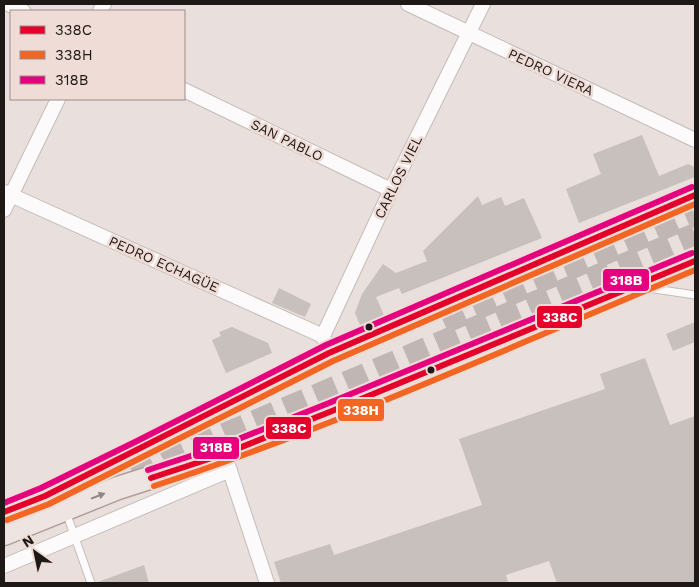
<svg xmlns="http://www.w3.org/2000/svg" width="699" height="587" viewBox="0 0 699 587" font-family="'Work Sans',sans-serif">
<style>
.building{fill:#c7c0bd}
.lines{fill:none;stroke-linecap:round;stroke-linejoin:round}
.primary-tunnel{stroke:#c0b7b4;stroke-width:22;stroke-dasharray:22 11;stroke-linecap:butt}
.service-casing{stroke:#c4bcb9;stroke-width:9}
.minor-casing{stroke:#c4bcb9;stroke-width:16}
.primary-casing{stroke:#b19e98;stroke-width:25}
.service{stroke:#fcfafa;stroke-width:7}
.minor{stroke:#fcfafa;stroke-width:14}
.primary{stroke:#eee4e1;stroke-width:22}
.bus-1-casing{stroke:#efdcd6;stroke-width:10}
.bus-2-casing{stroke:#efdcd6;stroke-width:10}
.bus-3-casing{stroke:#efdcd6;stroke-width:10}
.bus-1{stroke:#e4002b;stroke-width:6}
.bus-2{stroke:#f26522;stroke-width:6}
.bus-3{stroke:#e5007d;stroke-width:6}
.oneway{fill:#908886}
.bus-dot{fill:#1e1816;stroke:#efdcd6;stroke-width:2}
.labels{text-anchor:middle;stroke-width:5;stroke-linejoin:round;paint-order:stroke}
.street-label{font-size:14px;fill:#1e1816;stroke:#efdcd6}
.line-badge{stroke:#efdcd6;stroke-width:2}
.badge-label{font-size:14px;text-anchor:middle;font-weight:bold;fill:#fff}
</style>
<rect width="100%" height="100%" fill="#e9dfdc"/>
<path class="building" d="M 642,135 L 659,176 L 688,164 L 695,167 L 695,177 L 579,223 L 566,189 L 601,174 L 593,154 Z
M 478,196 L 482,205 L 501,197 L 505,206 L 524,198 L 542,238 L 402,294 L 399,288 L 376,297 L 384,315 L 360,325 L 355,313 L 362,294 L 383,264 L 396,273 L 427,261 L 423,251 Z
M 279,288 L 311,304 L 305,317 L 272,303 Z
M 695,322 L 695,342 L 673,351 L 666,334 Z
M 232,327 L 268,343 L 272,353 L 226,373 L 212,340 L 221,336 L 219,332 Z
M 645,358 L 670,425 L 695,416 L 695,583 L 557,583 L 549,561 L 506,575 L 508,583 L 281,583 L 274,562 L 330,544 L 334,555 L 482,505 L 459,439 L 605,389 L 600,374 Z
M 144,565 L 149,583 L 98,583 L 98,582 Z"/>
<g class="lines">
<path class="primary-tunnel" d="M 444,323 L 695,215
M 136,478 L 175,455 L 695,234"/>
<g class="service-casing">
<path id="service" d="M 648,288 L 695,295
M 66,512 L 91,583"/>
</g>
<g class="minor-casing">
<path id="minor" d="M 8,4 L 23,11
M 408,4 L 695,140
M 100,11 L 104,4
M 184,90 L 391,190
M 4,192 L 323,336
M 4,210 L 58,99
M 329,353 L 323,336 L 391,190 L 483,4
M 227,462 L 267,583
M 4,566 L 230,470"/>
</g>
<g class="primary-casing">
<path id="primary" d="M 4,512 L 45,496 L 141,449 L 329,353 L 695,195
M 4,534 L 118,488 L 224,454 L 332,411 L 695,261"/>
</g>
<use href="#service" class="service"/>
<use href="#minor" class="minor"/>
<use href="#primary" class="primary"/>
<g class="bus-1-casing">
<path id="bus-1" d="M 151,478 L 224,454 L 332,411 L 695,261
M 4,512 L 45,496 L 329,353 L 695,195"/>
</g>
<g class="bus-2-casing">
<path id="bus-2" d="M 154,486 C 337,426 517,344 695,270
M 7,520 L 49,504 L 333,361 L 695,204"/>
</g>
<g class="bus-3-casing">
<path id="bus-3" d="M 148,470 L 221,446 L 329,403 L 692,253
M 4,503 L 41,488 L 137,441 L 326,345 L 692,187"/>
</g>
<use href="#bus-1" class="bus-1"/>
<use href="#bus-2" class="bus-2"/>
<use href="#bus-3" class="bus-3"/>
</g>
<defs><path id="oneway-solid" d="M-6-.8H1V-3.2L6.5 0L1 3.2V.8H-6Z" transform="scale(1.25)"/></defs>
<use class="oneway" href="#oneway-solid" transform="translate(98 496) rotate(-21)"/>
<g class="bus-dot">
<circle cx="369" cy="327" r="4.5"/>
<circle cx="431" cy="370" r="4.5"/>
</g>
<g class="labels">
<g class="street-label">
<text transform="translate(551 72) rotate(25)" y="5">PEDRO VIERA</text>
<text transform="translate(287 140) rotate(26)" y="5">SAN PABLO</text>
<text transform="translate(398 177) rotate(-64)" y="5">CARLOS VIEL</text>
<text transform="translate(164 264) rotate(24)" y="5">PEDRO ECHAGÜE</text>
</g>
</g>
<g class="line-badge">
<rect x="602" y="268" width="48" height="24" rx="5" fill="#e5007d"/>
<rect x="536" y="305" width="47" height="24" rx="5" fill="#e4002b"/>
<rect x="337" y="398" width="48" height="24" rx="5" fill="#f26522"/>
<rect x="265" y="416" width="47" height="24" rx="5" fill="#e4002b"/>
<rect x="192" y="436" width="48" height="24" rx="5" fill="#e5007d"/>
</g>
<g class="badge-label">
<text x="626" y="285">318B</text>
<text x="560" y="322">338C</text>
<text x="361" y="415">338H</text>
<text x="289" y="433">338C</text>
<text x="216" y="452">318B</text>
</g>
<rect width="699" height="587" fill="none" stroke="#1e1816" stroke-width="10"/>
<rect x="10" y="10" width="175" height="90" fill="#efdcd6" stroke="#9b8e89"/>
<rect x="20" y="26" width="25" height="8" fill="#e4002b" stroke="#9b8e89"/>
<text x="55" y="35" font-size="15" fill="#1e1816">338C</text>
<rect x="20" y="51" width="25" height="8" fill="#f26522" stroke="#9b8e89"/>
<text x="55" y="60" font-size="15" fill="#1e1816">338H</text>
<rect x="20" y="76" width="25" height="8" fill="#e5007d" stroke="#9b8e89"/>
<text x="55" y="85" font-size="15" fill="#1e1816">318B</text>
<g transform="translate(35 552) rotate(327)" stroke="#efdcd6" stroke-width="4" paint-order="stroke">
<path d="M0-4L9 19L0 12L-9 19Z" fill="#1e1816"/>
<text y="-8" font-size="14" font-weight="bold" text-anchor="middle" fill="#1e1816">N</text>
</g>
</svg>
